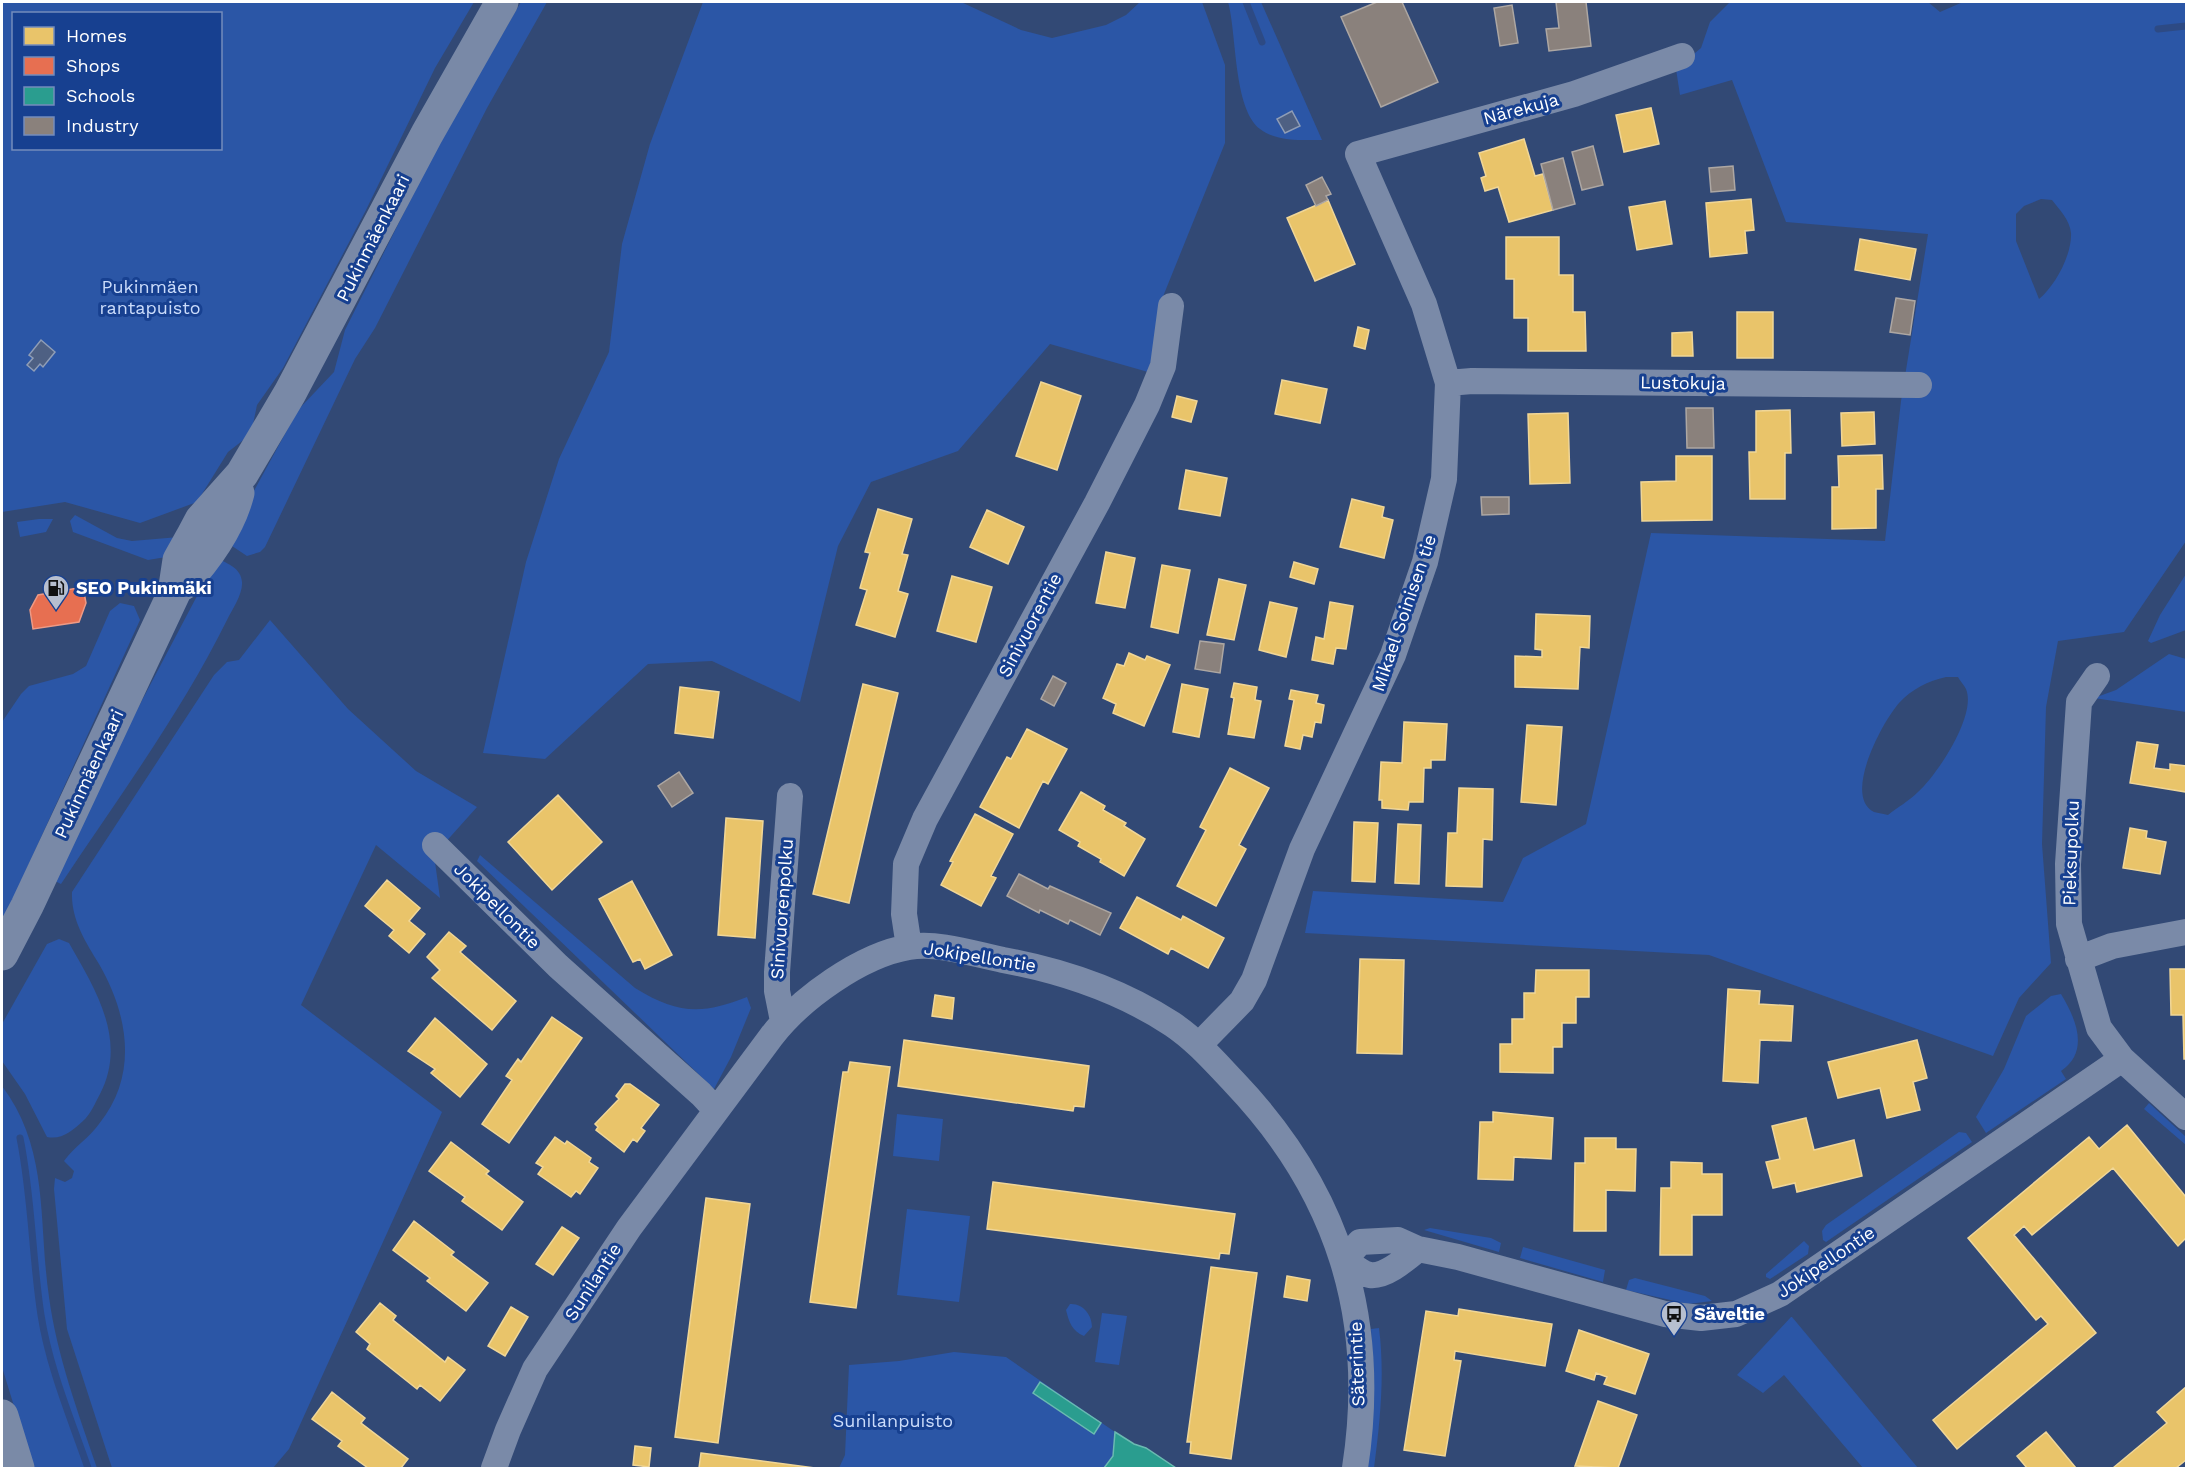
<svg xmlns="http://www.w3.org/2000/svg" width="2188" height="1470" viewBox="0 0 2188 1470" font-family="'Work Sans',sans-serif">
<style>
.green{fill:#2b56a6;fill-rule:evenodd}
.homes{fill:#e9c46a;stroke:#f0d697;stroke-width:1.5}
.shops{fill:#e76f51;stroke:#ee9a85;stroke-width:1.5}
.schools{fill:#2a9d8f;stroke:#6abab1;stroke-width:1.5}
.industry{fill:#8a817c;stroke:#ada7a3;stroke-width:1.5}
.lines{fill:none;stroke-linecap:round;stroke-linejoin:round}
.stream{stroke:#2d4a84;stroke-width:7}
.building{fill:#4e6083;stroke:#8f9db6;stroke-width:1.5}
.minor{stroke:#7a8aa8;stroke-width:26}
.primary{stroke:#7989a7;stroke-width:33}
.trunk{stroke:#7a8aa7;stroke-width:33}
.labels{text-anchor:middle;stroke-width:6;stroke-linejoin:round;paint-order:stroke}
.street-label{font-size:18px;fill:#fff;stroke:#174090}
.park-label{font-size:18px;fill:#cbdcfb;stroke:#174090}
.poi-label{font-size:18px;font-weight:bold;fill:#fff;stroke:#174090;text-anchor:start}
</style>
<rect width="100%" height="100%" fill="#324975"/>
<path class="green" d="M 2,2 L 474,2 L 435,68 L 366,210 L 283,368 L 257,405 L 251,434 L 228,452 L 197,502 L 140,523 L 65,502 L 2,512 ZM 14,14 L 220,14 L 220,148 L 14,148 Z
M 521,2 L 547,2 L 487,108 L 375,328 L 355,359 L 265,547 L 260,552 L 247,556 L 226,542 L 298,410 L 334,372 L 345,330 L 439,143 Z
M 703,2 L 961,2 L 1021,30 L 1052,38 L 1106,25 L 1126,15 L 1140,2 L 1202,2 L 1225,65 L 1225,143 L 1162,299 L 1158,338 L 1148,372 L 1050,344 L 958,451 L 871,482 L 838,546 L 800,702 L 712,661 L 648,664 L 545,759 L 483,753 L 526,562 L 559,459 L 609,352 L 622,244 L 650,144 Z
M 1228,2 L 1261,2 L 1322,140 C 1302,140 1277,142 1260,129 C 1233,108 1237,34 1228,2 Z
M 1730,2 L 1928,2 L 1940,12 L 1963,2 L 2186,2 L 2186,541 L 2124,632 L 2058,641 L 2046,707 L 2042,844 L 2051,963 L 2019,998 L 1993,1056 L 1709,955 L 1305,933 L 1313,891 L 1503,902 L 1523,858 L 1586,824 L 1651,533 L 1885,541 L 1901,401 L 1928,234 L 1786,222 L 1732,80 L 1680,95 L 1676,69 L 1701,48 L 1710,22 ZM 2041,199 L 2052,200 C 2059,209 2070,220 2071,233 C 2072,255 2055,286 2039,299 L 2016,241 L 2016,214 L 2024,206 ZM 1946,677 L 1958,677 C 1960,681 1964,685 1966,689 C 1977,715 1937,775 1918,792 C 1909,801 1898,807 1888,815 C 1884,814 1878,813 1874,812 C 1842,796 1883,721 1899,703 C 1912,689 1928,681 1946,677 Z
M 75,515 L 117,538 L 132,541 L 179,537 L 172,556 L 148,560 L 73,532 L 70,521 Z
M 39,519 L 53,519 L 46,532 L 20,537 L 17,522 Z
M 217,558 C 228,564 241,568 242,582 C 243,594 232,610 227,620 C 181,713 118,798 61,884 L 55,881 L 98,784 Z
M 2186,574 L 2186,630 L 2151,643 L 2148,641 L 2160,615 Z
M 120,603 L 134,606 L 140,620 L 2,923 L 2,722 L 21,694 L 29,686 L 73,674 L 86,666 L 110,611 Z
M 270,620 L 348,709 L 416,771 L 477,807 L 434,855 L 440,898 L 376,845 L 301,1005 L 442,1112 L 289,1449 L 273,1468 L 112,1468 L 67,1329 L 54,1189 L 55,1178 L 65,1182 L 72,1178 L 74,1171 L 64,1161 C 74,1147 89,1138 99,1124 C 139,1075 128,1014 99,964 C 85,941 71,919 72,892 L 214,675 L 227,662 L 239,660 Z
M 2169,654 L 2186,659 L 2186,712 L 2094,698 L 2116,690 Z
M 480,855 L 635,988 C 677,1014 702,1015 747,997 L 751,1008 L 731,1057 L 714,1089 L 477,861 Z
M 59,939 L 69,943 C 95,989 128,1040 100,1094 C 95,1103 91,1114 83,1121 C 72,1131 62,1140 47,1137 L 25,1094 L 2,1061 L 2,1024 L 47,944 Z
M 2061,994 C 2076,1019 2090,1051 2061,1071 L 2066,1079 L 1986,1133 L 1976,1117 L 2004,1069 L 2026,1016 L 2051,996 Z
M 2,1086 C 50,1150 38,1222 49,1297 C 57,1356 78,1412 97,1468 L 33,1468 L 2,1367 Z
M 2149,1103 L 2186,1137 L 2186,1145 L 2144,1109 Z
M 897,1114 L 943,1119 L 939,1161 L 893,1156 Z
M 1959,1132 L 1966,1133 L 1972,1142 L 1826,1242 L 1823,1240 L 1822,1231 L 1826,1225 Z
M 907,1209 L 970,1216 L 959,1302 L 897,1295 Z
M 1430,1228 L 1491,1238 L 1501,1243 L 1499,1252 L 1424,1230 Z
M 1804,1241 L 1809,1246 L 1808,1254 L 1770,1279 L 1766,1277 L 1766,1274 Z
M 1523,1247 L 1605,1270 L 1603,1282 L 1520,1258 Z
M 1635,1278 L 1705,1296 L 1712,1301 L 1688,1304 L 1626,1290 L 1629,1280 Z
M 1070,1304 C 1083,1303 1092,1315 1092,1327 L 1084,1336 C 1072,1331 1069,1322 1066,1310 Z
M 1102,1313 L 1127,1316 L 1119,1365 L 1095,1362 Z
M 1791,1317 L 1792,1317 L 1918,1468 L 1863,1468 L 1784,1375 L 1763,1393 L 1737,1375 Z
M 1379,1328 C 1385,1375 1380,1422 1374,1468 L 1368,1468 L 1374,1387 L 1371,1329 Z
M 954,1352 L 1006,1357 L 1115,1432 L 1113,1456 L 1104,1468 L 839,1468 L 845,1455 L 849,1365 L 899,1361 Z"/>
<path class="homes" d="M 1651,108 L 1659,144 L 1624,152 L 1616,115 Z
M 1524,139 L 1535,176 L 1543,174 L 1553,210 L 1509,222 L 1498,187 L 1485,191 L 1481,178 L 1486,176 L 1479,153 Z
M 1751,199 L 1754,230 L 1745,231 L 1747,253 L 1710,257 L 1706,203 Z
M 1328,200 L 1355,264 L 1315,281 L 1287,218 Z
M 1665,201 L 1672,244 L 1637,250 L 1629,207 Z
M 1506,237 L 1559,237 L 1559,275 L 1573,275 L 1573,312 L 1585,312 L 1586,351 L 1528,351 L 1528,318 L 1514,318 L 1514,279 L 1506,279 Z
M 1860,239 L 1916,249 L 1910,280 L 1855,270 Z
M 1737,312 L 1773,312 L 1773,358 L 1737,358 Z
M 1358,327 L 1369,330 L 1365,349 L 1354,346 Z
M 1692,332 L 1693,356 L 1672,356 L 1672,333 Z
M 1282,380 L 1327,389 L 1320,423 L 1275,414 Z
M 1041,382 L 1081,396 L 1057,470 L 1016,456 Z
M 1177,396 L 1197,401 L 1191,422 L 1172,417 Z
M 1790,410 L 1791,453 L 1785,453 L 1785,499 L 1750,499 L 1749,452 L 1756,452 L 1756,411 Z
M 1874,412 L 1875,444 L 1842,446 L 1841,413 Z
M 1568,413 L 1570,483 L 1530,484 L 1528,414 Z
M 1882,455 L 1883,489 L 1876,489 L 1876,528 L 1832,529 L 1832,487 L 1839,487 L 1838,456 Z
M 1676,456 L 1712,456 L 1712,520 L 1642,521 L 1641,482 L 1676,481 Z
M 1186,470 L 1227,478 L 1220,516 L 1179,509 Z
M 1352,499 L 1384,507 L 1382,517 L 1393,520 L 1384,558 L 1340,547 Z
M 878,509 L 912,519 L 902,554 L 908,555 L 898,591 L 908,594 L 895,637 L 856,625 L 867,590 L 860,588 L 870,553 L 865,552 Z
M 987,510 L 1024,527 L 1008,564 L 970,547 Z
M 1106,552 L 1135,558 L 1125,608 L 1096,603 Z
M 1294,562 L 1318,569 L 1314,584 L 1290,577 Z
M 1162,565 L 1190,570 L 1178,633 L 1151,627 Z
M 952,576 L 992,587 L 976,642 L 937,631 Z
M 1219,579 L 1246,585 L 1234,640 L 1207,635 Z
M 1270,602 L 1297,608 L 1286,657 L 1259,650 Z
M 1330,602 L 1353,606 L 1346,649 L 1336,648 L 1333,664 L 1312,660 L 1316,637 L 1324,639 Z
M 1536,614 L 1590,616 L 1589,648 L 1580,647 L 1578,689 L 1515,687 L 1515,656 L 1542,657 L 1542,650 L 1535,649 Z
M 1129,653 L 1145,660 L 1147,656 L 1170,665 L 1144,726 L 1113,713 L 1116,704 L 1103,698 L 1117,664 L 1124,666 Z
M 1234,683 L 1257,687 L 1255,700 L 1261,701 L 1254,738 L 1228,734 L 1234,698 L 1231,697 Z
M 863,684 L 898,693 L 849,903 L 813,894 Z
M 1182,684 L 1208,689 L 1199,737 L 1173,732 Z
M 680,687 L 719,692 L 713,738 L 675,733 Z
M 1291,690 L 1318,695 L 1316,703 L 1324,705 L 1321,723 L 1315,722 L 1312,737 L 1303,735 L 1300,749 L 1285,746 L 1294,700 L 1289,699 Z
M 1404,722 L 1447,724 L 1445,760 L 1431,760 L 1431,768 L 1424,768 L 1423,802 L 1409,802 L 1408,810 L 1382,808 L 1382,800 L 1379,800 L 1381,762 L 1402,763 Z
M 1527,725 L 1562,727 L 1556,805 L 1521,802 Z
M 1027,729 L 1067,749 L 1048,784 L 1043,781 L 1019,828 L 980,807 L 1007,757 L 1011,759 Z
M 2137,742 L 2158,745 L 2154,768 L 2170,770 L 2170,764 L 2186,766 L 2186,792 L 2130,783 Z
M 1230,768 L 1269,788 L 1239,845 L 1246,849 L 1216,906 L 1177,886 L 1206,830 L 1200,827 Z
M 1459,788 L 1493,789 L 1492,840 L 1483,839 L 1482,887 L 1446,886 L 1448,833 L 1457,833 Z
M 1081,792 L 1105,806 L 1103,810 L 1126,823 L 1124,826 L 1145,839 L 1124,876 L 1100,862 L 1101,859 L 1078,846 L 1080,842 L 1059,830 Z
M 558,795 L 602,842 L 552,890 L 508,842 Z
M 975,814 L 1013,834 L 991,876 L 996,878 L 981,906 L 941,885 L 953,862 L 950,861 Z
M 726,818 L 763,821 L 755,938 L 718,935 Z
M 1354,822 L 1378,823 L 1375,882 L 1352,881 Z
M 1398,824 L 1421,825 L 1419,884 L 1395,883 Z
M 2130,828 L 2147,831 L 2146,838 L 2166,842 L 2160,874 L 2123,868 Z
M 387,880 L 420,908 L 409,921 L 425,934 L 409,953 L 389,936 L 394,930 L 365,906 Z
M 632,881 L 672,955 L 645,969 L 640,959 L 633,962 L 599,899 Z
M 1137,897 L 1181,920 L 1183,916 L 1224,938 L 1208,968 L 1171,948 L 1168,954 L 1120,928 Z
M 449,932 L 466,946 L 460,952 L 516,1001 L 492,1030 L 432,978 L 440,970 L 427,957 Z
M 1360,959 L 1404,960 L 1402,1054 L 1357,1053 Z
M 2170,969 L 2186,969 L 2186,1059 L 2184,1059 L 2183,1015 L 2171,1015 Z
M 1536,970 L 1589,970 L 1589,997 L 1576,997 L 1576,1023 L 1562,1023 L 1562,1047 L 1553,1047 L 1553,1073 L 1500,1072 L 1500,1044 L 1512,1044 L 1512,1019 L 1524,1019 L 1524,993 L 1535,993 Z
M 1728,989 L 1760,991 L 1759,1004 L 1793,1006 L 1791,1041 L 1760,1040 L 1758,1083 L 1723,1081 Z
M 935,995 L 954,998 L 952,1019 L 932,1016 Z
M 552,1017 L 582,1038 L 509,1143 L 482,1124 L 512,1080 L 506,1076 L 518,1059 L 521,1062 Z
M 435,1018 L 487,1064 L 460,1097 L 431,1073 L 435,1069 L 408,1051 Z
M 904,1040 L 1089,1066 L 1084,1107 L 1074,1106 L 1073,1111 L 898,1086 Z
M 1917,1040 L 1927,1078 L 1913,1082 L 1920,1110 L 1887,1118 L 1880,1088 L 1838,1098 L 1828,1062 Z
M 850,1062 L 890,1067 L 856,1308 L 810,1302 L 843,1072 L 848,1072 Z
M 625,1084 L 630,1084 L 659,1105 L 641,1128 L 645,1131 L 637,1142 L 633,1139 L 624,1152 L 596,1130 L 598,1127 L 595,1124 L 619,1099 L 616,1096 Z
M 1493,1112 L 1553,1118 L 1551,1159 L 1514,1157 L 1513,1180 L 1478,1179 L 1480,1122 L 1493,1122 Z
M 1806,1118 L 1814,1150 L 1854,1140 L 1862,1176 L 1797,1192 L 1795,1183 L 1773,1188 L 1766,1162 L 1780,1159 L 1772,1126 Z
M 2127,1125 L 2186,1197 L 2186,1238 L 2178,1246 L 2113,1168 L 2032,1235 L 2024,1226 L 2014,1235 L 2096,1333 L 1957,1449 L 1933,1420 L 2048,1324 L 2041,1316 L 2036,1320 L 1968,1238 L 2089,1137 L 2099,1149 Z
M 555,1137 L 565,1144 L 567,1141 L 591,1158 L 589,1162 L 598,1168 L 580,1194 L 576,1191 L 571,1197 L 538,1174 L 543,1167 L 536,1163 Z
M 1585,1138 L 1616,1138 L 1616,1149 L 1636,1149 L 1635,1191 L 1606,1190 L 1606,1231 L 1574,1231 L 1575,1163 L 1585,1163 Z
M 451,1142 L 489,1171 L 486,1174 L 523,1202 L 502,1230 L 462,1201 L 465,1197 L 429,1171 Z
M 1671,1162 L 1702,1163 L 1702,1174 L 1722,1174 L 1722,1215 L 1692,1215 L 1692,1255 L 1660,1255 L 1661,1188 L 1671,1188 Z
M 993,1182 L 1235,1214 L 1229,1254 L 1220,1253 L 1219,1259 L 987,1229 Z
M 706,1198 L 750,1204 L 718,1443 L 675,1437 Z
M 414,1221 L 454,1252 L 451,1255 L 488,1283 L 466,1311 L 427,1281 L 430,1278 L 393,1250 Z
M 562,1227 L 579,1238 L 553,1275 L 536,1264 Z
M 1211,1267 L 1257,1273 L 1231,1459 L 1190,1453 L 1191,1442 L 1187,1442 Z
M 1287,1276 L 1310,1280 L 1307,1301 L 1284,1297 Z
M 380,1303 L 396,1316 L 393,1320 L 445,1362 L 448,1357 L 465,1370 L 440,1401 L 420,1385 L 417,1389 L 367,1349 L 370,1344 L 356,1332 Z
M 511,1307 L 528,1317 L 505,1356 L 488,1346 Z
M 1459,1309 L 1552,1324 L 1545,1366 L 1455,1351 L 1454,1360 L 1461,1361 L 1445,1456 L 1404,1450 L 1426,1311 L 1458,1316 Z
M 1579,1330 L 1649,1354 L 1635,1394 L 1604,1384 L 1607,1377 L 1596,1373 L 1594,1380 L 1566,1371 Z
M 2186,1387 L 2186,1460 L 2176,1468 L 2113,1468 L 2167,1423 L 2157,1412 Z
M 332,1392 L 365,1418 L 361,1423 L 408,1459 L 401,1468 L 368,1468 L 338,1446 L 342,1441 L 312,1419 Z
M 1598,1401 L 1637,1415 L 1618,1468 L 1575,1466 Z
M 2046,1432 L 2076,1468 L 2027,1468 L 2017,1456 Z
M 635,1446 L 651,1448 L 649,1467 L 633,1465 Z
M 701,1453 L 815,1468 L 699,1468 Z"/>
<path class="shops" d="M 83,587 L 86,603 L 79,622 L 33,629 L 30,610 L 38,595 Z"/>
<path class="schools" d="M 1040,1382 L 1101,1423 L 1094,1434 L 1033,1393 Z
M 1115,1432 L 1134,1444 L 1146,1448 L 1176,1468 L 1104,1468 L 1113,1456 Z"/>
<path class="industry" d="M 1377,2 L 1402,2 L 1438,82 L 1381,107 L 1341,17 Z
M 1556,2 L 1586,2 L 1591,46 L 1549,51 L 1546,29 L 1559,28 Z
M 1512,5 L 1518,43 L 1500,46 L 1494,8 Z
M 1593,146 L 1603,185 L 1582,190 L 1572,152 Z
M 1563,158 L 1575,204 L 1553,210 L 1541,164 Z
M 1733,166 L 1735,190 L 1711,192 L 1709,168 Z
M 1322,177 L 1331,194 L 1326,196 L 1328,200 L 1316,206 L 1306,185 Z
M 1896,298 L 1915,301 L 1910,335 L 1890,332 Z
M 1686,408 L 1713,408 L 1714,448 L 1687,448 Z
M 1481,497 L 1509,497 L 1509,514 L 1482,515 Z
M 1200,641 L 1224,644 L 1220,673 L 1195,669 Z
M 1053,676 L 1066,683 L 1054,706 L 1041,699 Z
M 679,772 L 693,793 L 672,807 L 658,786 Z
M 1019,874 L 1048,889 L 1050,886 L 1111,913 L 1100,935 L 1070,920 L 1068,924 L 1040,910 L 1039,913 L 1007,896 Z"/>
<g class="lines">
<path class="stream" d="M 1246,2 L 1262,42
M 2158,29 L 2186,26
M 20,1138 C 32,1197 32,1257 41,1315 C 49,1367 71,1419 88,1468"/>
</g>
<path class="building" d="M 1292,111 L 1300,126 L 1285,133 L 1277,119 Z
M 41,340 L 55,352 L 43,367 L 40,364 L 34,371 L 27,365 L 33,358 L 29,355 Z"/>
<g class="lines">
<path class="minor" d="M 1448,383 L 1472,381 L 1919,385
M 2097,676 L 2079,702 L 2068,864 L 2069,924 L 2099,1028 L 2122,1059 L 2186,1117
M 435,845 L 558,966 L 701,1094 L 715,1109
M 909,947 L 904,914 L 906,864 L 925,819 L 1097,503 L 1147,405 L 1163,366 L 1171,306
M 2078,959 L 2112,946 L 2186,932
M 783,1021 L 777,991 L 777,972 L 790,796
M 1199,1045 L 1242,1001 L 1254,980 L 1302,849 L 1393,655 L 1425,562 L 1444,479 L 1448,383 L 1424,304 L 1358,154 L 1574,94 L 1682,56
M 1344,1260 L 1360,1242 L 1398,1240 L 1418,1249 L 1458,1257 L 1665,1314 L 1701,1318 L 1736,1314 L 1780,1294 L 2122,1059
M 1344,1260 C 1352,1265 1362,1274 1370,1275 C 1386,1277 1407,1258 1418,1249
M 494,1468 L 508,1430 L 535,1369 L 629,1228 L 771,1037 C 800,999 861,955 909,947 C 938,942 974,954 1003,960 C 1063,971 1120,990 1172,1024 C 1196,1040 1215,1062 1234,1082 C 1339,1192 1378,1319 1355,1468"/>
<path class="primary" d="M 183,584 C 207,558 229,528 238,493
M 2,954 L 27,906 L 174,593 L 179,560 L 193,535 L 201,520 L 242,474 L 290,393 L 427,134 L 502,2"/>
<path class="trunk" d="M 2,1416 L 18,1468"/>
</g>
<defs>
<g id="fuel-pin" transform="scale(1.35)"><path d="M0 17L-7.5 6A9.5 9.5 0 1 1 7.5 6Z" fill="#b7bfcf" stroke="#174090"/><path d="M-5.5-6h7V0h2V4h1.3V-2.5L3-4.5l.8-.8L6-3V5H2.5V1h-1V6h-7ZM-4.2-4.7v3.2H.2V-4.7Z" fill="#111"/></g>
<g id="bus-pin" transform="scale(1.35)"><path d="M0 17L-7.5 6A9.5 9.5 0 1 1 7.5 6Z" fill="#b7bfcf" stroke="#174090"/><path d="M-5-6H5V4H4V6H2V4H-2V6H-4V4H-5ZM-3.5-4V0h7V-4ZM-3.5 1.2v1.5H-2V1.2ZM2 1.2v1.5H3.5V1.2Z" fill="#111"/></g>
</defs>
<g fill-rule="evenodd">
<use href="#fuel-pin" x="56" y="588"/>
<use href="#bus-pin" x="1674" y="1314"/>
</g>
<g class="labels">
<g class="street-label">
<text transform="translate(1521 109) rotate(-15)" y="6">Närekuja</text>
<text transform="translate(373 238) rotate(-63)" y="6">Pukinmäenkaari</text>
<text transform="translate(1683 383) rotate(1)" y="6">Lustokuja</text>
<text transform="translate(1404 613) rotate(-71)" y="6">Mikael Soinisen tie</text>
<text transform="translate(1030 625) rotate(-62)" y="6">Sinivuorentie</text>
<text transform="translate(89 774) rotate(-65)" y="6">Pukinmäenkaari</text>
<text transform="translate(2071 853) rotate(-88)" y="6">Pieksupolku</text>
<text transform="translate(497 906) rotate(45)" y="6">Jokipellontie</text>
<text transform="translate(782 909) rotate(-86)" y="6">Sinivuorenpolku</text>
<text transform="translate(980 957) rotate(9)" y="6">Jokipellontie</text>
<text transform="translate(1826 1262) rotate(-34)" y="6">Jokipellontie</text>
<text transform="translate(593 1282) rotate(-57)" y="6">Sunilantie</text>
<text transform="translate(1357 1364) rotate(-92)" y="6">Säterintie</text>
</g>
<g class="park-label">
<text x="150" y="293">Pukinmäen<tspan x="150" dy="21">rantapuisto</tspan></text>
<text x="893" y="1427">Sunilanpuisto</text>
</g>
<g class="poi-label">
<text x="76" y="594">SEO Pukinmäki</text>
<text x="1694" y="1320">Säveltie</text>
</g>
</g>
<rect width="2188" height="1470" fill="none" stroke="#ffffff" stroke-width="6"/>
<rect x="12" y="12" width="210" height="138" fill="#174090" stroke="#748cbc" stroke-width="1.5"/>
<rect x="24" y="27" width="30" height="18" fill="#e9c46a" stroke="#748cbc" stroke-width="1.5"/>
<text x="66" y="42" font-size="18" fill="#ffffff">Homes</text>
<rect x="24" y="57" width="30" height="18" fill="#e76f51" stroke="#748cbc" stroke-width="1.5"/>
<text x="66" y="72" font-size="18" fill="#ffffff">Shops</text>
<rect x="24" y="87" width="30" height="18" fill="#2a9d8f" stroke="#748cbc" stroke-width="1.5"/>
<text x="66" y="102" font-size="18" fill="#ffffff">Schools</text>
<rect x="24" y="117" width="30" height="18" fill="#8a817c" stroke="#748cbc" stroke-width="1.5"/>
<text x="66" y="132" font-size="18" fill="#ffffff">Industry</text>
</svg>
